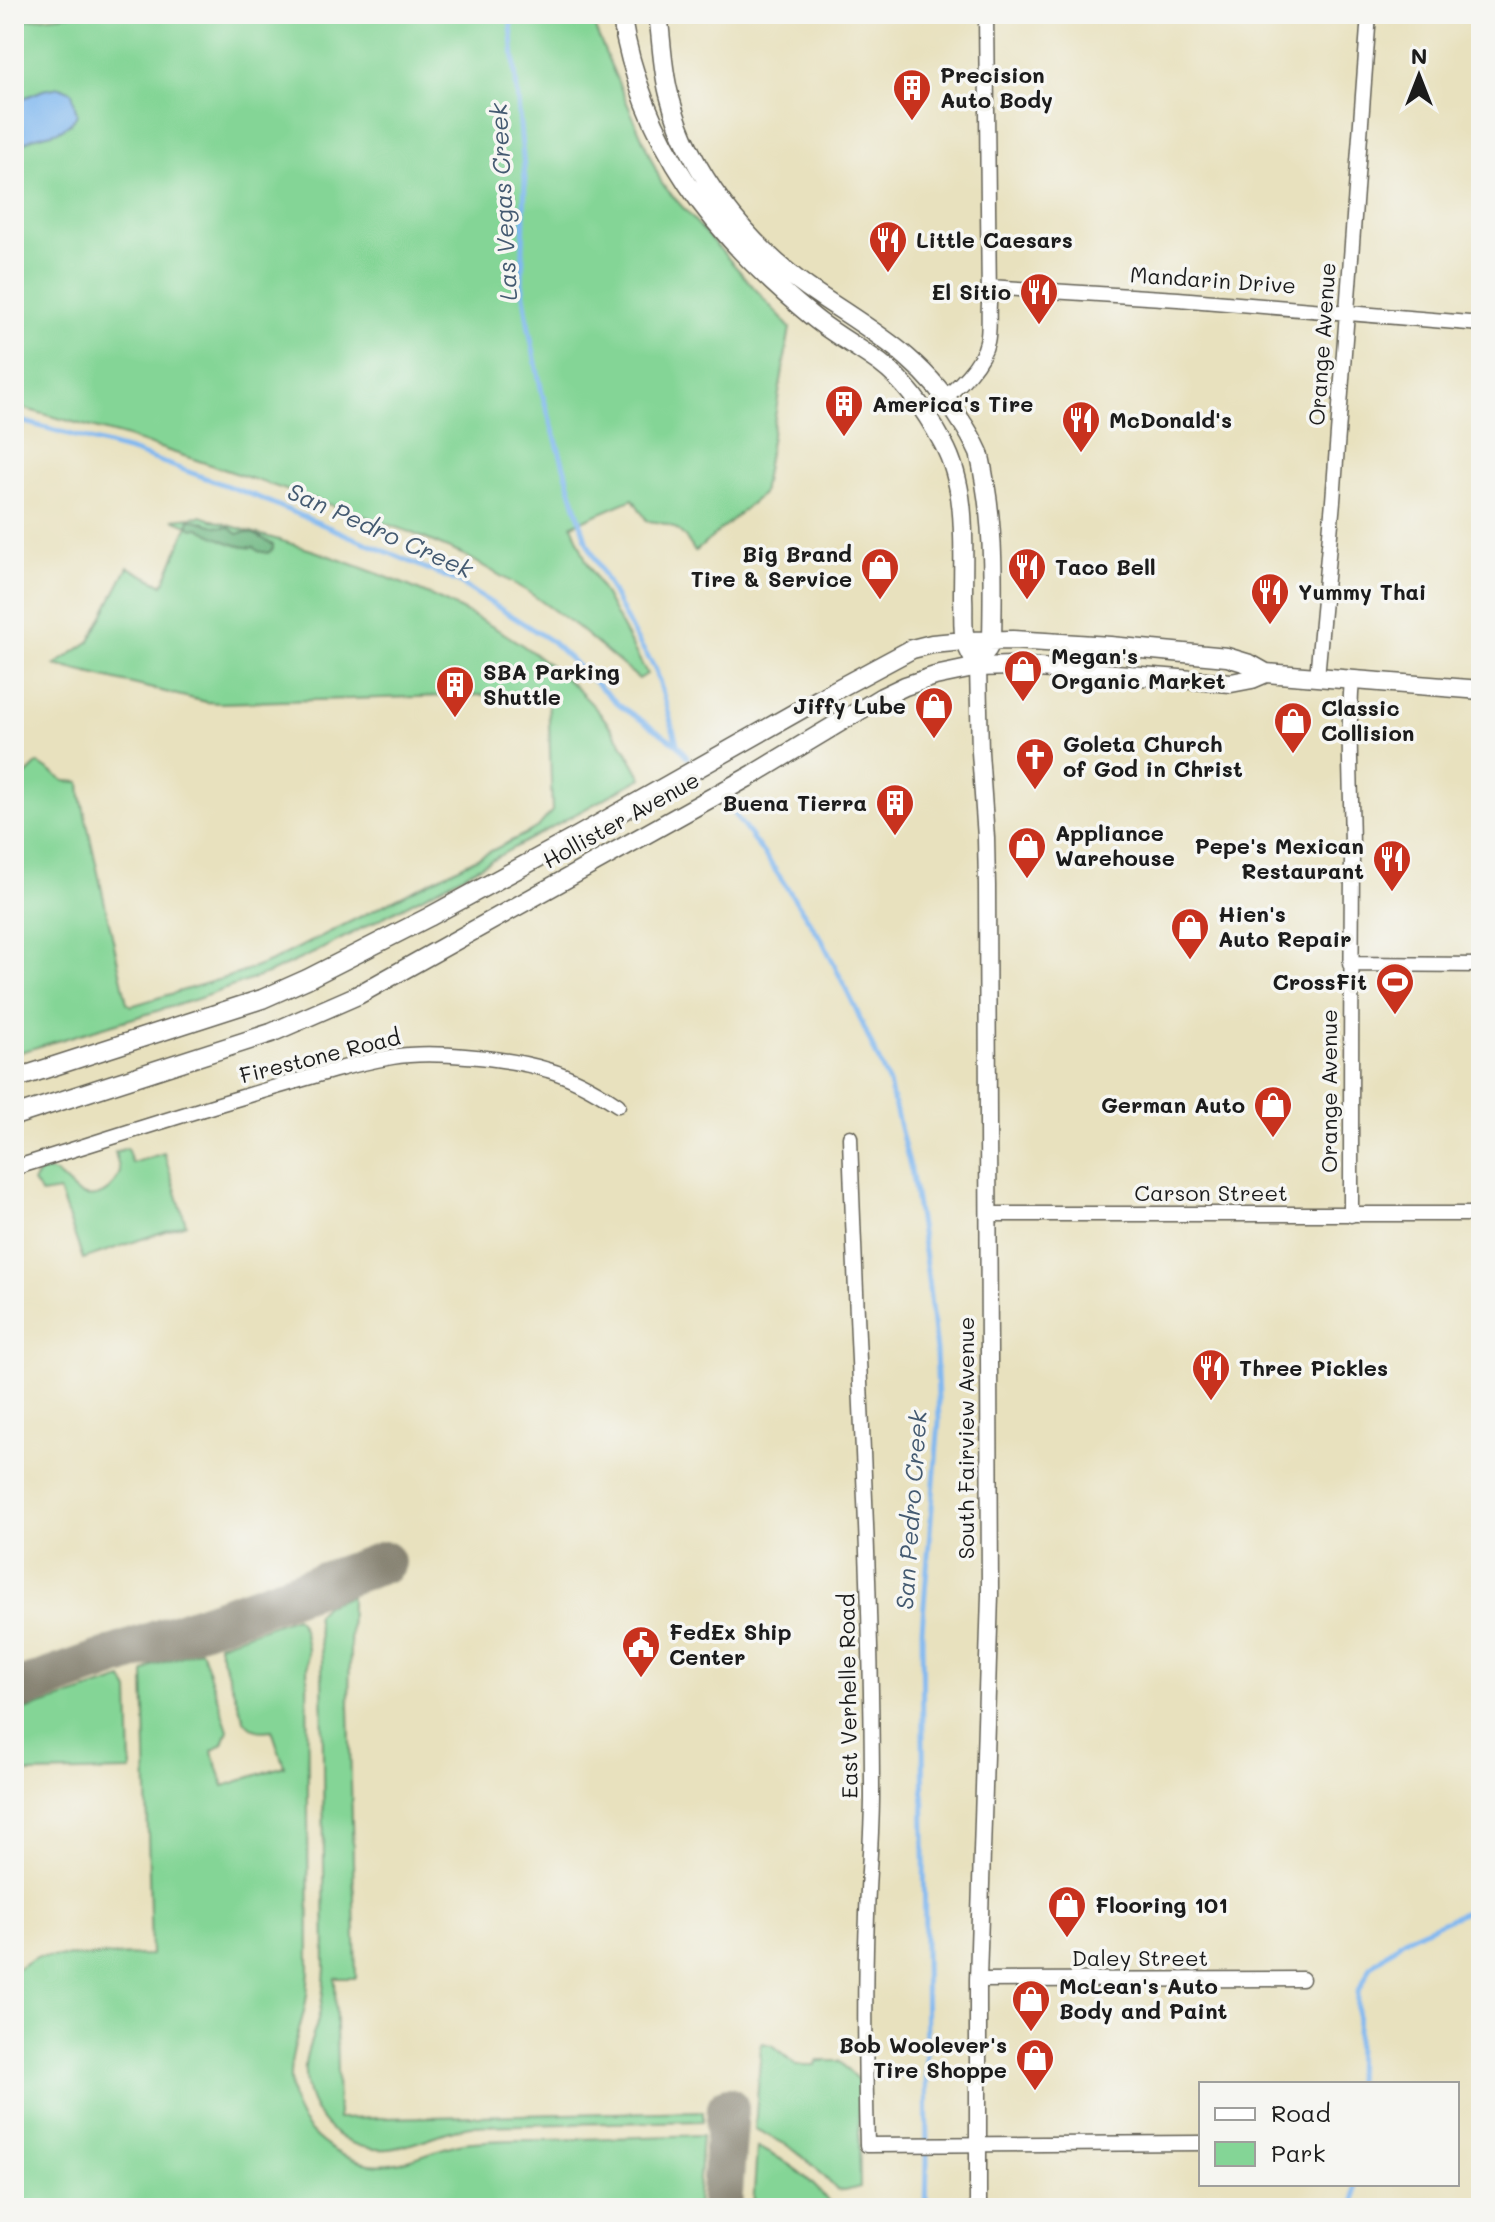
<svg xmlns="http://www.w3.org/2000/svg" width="1495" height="2222" viewBox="0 0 1495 2222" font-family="Mali,sans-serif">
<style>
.green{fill:#84d596;stroke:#507859;stroke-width:2}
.forest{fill:#6bb67f;stroke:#44694e;stroke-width:2}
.water{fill:#80b8f0;stroke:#4e6a86;stroke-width:2}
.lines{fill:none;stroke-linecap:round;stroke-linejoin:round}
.stream{stroke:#80b8f0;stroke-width:5}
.taxiway{stroke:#827e6d;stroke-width:42}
.minor-casing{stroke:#636155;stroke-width:17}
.tertiary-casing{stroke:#636155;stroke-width:19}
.secondary-casing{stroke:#636155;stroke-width:21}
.minor{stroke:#fff;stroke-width:14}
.tertiary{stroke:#fff;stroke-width:16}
.secondary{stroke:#fff;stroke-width:18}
.labels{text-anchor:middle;stroke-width:7;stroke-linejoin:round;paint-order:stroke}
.poi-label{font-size:22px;font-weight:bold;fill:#1c1c1c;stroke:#f6f6f2;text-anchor:start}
.street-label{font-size:22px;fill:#1c1c1c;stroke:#f6f6f2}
.water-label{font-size:24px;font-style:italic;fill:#445a71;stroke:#f6f6f2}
</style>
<rect width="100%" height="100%" fill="#f6f6f2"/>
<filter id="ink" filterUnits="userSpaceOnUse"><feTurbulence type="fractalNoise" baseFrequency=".0125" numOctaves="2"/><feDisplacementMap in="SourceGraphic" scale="16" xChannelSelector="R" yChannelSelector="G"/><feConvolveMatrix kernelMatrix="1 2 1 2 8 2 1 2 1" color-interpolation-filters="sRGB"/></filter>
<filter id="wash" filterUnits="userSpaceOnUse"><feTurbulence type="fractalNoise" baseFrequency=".006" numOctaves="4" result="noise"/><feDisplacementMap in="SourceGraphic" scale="32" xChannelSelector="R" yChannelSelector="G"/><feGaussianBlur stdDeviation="1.8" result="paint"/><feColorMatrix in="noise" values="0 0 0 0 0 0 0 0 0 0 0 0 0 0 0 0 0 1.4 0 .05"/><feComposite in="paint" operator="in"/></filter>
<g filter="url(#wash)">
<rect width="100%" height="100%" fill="#e8e1be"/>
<path class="green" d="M 73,14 L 594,14 L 596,31 L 662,184 L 790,328 L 762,494 L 695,552 C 682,530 674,523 647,521 L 633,499 L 572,525 L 586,560 L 647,674 L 639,679 L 577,627 L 527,591 L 464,555 L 407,531 L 349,511 L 124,436 L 14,406 L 14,21 Z
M 201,516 C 243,531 287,541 329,556 C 427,590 535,634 603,717 C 618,736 631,757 642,778 L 449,883 L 316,952 L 267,974 L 197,999 L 14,1054 L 14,786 L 38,763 L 65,781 L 80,782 L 81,796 L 127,1003 L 131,1006 L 241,973 L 274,960 L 527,833 L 539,826 L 552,811 L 548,693 L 219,703 L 206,702 L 55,665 L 90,641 L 128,567 L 163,585 L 188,525 L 173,519 Z
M 127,1148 L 132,1163 L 164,1153 L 186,1224 L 83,1259 L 59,1191 L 41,1194 L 33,1182 C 47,1152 68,1189 79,1194 C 98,1202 114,1189 120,1172 L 115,1152 Z
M 351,1596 L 349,1704 L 356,1978 L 335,1978 L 338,2119 L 703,2111 L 703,2121 L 470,2126 C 442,2131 416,2146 388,2149 C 338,2154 297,2106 306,2058 C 308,2046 314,2035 317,2023 C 322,2005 324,1987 325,1968 L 322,1659 L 316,1614 L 325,1605 Z
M 295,1617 C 304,1624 305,1639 307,1649 L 309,1968 C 308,1983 308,1997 304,2011 C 297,2041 284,2068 293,2100 C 303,2134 336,2158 369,2164 C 402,2169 432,2148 464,2143 C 492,2139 521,2140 549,2140 C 600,2138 651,2137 702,2135 L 697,2208 L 20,2208 L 14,1970 L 36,1957 L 151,1955 L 144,1673 L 152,1666 L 200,1650 L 202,1652 L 228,1730 L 223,1744 L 212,1751 L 224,1786 L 284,1766 L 272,1730 C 260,1732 252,1731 244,1720 L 218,1646 L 218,1644 Z
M 123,1679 L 129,1691 L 131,1771 L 29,1773 L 14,1767 L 14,1716 L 19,1712 Z
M 763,2043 L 774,2046 L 796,2065 L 816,2065 L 817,2061 L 839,2061 L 858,2080 L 860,2187 L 845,2191 L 837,2190 L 816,2168 L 789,2146 L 755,2129 L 761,2046 Z
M 757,2147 C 787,2160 814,2181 833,2208 L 753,2208 Z"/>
<path class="forest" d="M 189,519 C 203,520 215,529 229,527 L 238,534 C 251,529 262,538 273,545 L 273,549 L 268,553 L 258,551 L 254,547 C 241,550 210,535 199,528 L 192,529 L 189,526 Z"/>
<path class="water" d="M 60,87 L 72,92 L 77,115 C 60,144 29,125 14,156 L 14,102 L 43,90 Z"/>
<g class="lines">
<path class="stream" d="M 510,14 L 525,180 L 522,282 L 529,329 L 542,393 L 586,540 L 633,633 L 656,670 L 677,743
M 14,419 L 134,452 L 255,496 L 458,582 L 551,641 L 620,706 L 677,744 L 687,757
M 734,814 L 769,861 L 822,940 L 855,1007 L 889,1084 L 912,1175 L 927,1271 L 936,1351 L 939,1421 L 922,1629 L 927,2161 L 926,2208
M 1356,2084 L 1358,1993 L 1371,1966 L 1404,1939 L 1481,1905
M 1355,2208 L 1355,2184"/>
<path class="taxiway" d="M 14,1691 L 384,1562
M 721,2208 L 728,2108"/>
</g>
</g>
<g filter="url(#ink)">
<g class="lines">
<g class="minor-casing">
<path id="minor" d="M 989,287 L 1178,299 L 1481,324
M 925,415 C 945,399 982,368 987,342 C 990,330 988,316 989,303 L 986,14
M 1317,677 L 1333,501 L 1369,14
M 1350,964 L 1481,965
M 850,1137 C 857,1356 872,1575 872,1795 C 872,1835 868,1875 867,1915 C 864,1992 865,2068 867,2145 L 1201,2143
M 14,1168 C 91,1144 168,1119 246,1096 C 294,1082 342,1066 392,1057 C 431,1050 510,1058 548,1070 C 573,1077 597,1091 618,1105
M 988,1214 L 1481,1214
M 1351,1215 C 1351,1095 1351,976 1352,856 C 1352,797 1347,738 1352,680
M 978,1980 L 1302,1979"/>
</g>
<g class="tertiary-casing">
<path id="tertiary" d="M 978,2208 L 978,1980 L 990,1595 L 987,886 L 986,838 L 980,752 L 978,667"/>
</g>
<g class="secondary-casing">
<path id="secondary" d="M 621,14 C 642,144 714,237 814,318 C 835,335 858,347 880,363 C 907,383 927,413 943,443 C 968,488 963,547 963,597 C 964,611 962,627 965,640 C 967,649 974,659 978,667
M 658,14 C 662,42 662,71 670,98 C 690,173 745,242 807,287 C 867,329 922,355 961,421 C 968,431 974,442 979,453 C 982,463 983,473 985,483 C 994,535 993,588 992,641 L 987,650
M 14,1079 L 262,999 L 307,979 L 429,917 L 578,836 L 830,693 L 912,649 L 932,644 L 965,641 L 1013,640 L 1110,646 L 1227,657 L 1250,664 L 1266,673 L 1481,690
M 14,1116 L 271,1033 L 358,995 L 754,774 L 882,697 L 905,686 L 935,676 L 978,667 L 1013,666 L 1231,683 L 1252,679 L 1266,673"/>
</g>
<use href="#minor" class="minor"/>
<use href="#tertiary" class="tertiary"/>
<use href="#secondary" class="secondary"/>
</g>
</g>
<defs>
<g id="building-pin" transform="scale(2)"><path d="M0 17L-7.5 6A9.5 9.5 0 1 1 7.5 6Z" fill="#c8321e" stroke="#f6f6f2"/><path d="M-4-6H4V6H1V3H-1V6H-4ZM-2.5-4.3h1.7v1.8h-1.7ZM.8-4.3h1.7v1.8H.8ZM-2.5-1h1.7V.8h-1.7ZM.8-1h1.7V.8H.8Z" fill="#fff"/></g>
<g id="restaurant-pin" transform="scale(2)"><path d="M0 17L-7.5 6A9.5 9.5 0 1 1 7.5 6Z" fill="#c8321e" stroke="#f6f6f2"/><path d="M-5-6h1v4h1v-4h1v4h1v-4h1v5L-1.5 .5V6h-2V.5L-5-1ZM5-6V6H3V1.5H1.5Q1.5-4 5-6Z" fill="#fff"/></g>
<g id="shop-pin" transform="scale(2)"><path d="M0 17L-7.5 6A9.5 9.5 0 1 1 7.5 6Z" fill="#c8321e" stroke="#f6f6f2"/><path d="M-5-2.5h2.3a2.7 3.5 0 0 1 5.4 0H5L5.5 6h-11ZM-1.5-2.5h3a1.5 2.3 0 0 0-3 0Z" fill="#fff"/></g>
<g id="church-pin" transform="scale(2)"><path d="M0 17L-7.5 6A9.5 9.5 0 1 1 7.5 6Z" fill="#c8321e" stroke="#f6f6f2"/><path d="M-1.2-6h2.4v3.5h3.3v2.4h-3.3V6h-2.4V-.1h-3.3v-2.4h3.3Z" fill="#fff"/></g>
<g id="stadium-pin" transform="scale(2)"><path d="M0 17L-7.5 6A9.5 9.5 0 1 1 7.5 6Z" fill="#c8321e" stroke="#f6f6f2"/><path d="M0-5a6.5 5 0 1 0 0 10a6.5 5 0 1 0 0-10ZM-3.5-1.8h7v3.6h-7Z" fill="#fff"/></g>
<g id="civic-pin" transform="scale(2)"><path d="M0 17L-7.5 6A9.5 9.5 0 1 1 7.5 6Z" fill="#c8321e" stroke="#f6f6f2"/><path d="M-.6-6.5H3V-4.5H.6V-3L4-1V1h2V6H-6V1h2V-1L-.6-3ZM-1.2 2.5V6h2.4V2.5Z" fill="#fff"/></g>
</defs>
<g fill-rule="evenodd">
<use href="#building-pin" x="912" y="88"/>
<use href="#restaurant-pin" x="888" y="240"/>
<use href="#restaurant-pin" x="1039" y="292"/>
<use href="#building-pin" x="844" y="404"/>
<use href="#restaurant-pin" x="1081" y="420"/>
<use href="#shop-pin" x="880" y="567"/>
<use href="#restaurant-pin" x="1027" y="567"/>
<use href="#restaurant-pin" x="1270" y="592"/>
<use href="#shop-pin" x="1023" y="669"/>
<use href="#building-pin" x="455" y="685"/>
<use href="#shop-pin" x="934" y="706"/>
<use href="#shop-pin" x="1293" y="721"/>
<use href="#church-pin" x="1035" y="757"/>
<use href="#building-pin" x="895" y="803"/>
<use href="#shop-pin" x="1027" y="846"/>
<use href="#restaurant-pin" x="1392" y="859"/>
<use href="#shop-pin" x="1190" y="927"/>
<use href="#stadium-pin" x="1395" y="982"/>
<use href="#shop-pin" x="1273" y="1105"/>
<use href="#restaurant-pin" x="1211" y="1368"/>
<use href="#civic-pin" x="641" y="1645"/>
<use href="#shop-pin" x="1067" y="1905"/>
<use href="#shop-pin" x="1031" y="1999"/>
<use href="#shop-pin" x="1035" y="2058"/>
</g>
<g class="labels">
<g class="poi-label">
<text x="940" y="83">Precision<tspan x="940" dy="25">Auto Body</tspan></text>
<text x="916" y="248">Little Caesars</text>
<text x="1011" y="300" text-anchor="end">El Sitio</text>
<text x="872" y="412">America's Tire</text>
<text x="1109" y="428">McDonald's</text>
<text x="852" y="562" text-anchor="end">Big Brand<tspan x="852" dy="25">Tire &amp; Service</tspan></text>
<text x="1055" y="575">Taco Bell</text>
<text x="1298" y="600">Yummy Thai</text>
<text x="1051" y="664">Megan's<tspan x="1051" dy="25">Organic Market</tspan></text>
<text x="483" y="680">SBA Parking<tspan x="483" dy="25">Shuttle</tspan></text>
<text x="906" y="714" text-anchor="end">Jiffy Lube</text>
<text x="1321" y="716">Classic<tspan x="1321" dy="25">Collision</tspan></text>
<text x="1063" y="752">Goleta Church<tspan x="1063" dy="25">of God in Christ</tspan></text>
<text x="867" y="811" text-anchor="end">Buena Tierra</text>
<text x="1055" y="841">Appliance<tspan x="1055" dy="25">Warehouse</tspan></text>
<text x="1364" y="854" text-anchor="end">Pepe's Mexican<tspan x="1364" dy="25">Restaurant</tspan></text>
<text x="1218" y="922">Hien's<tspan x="1218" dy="25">Auto Repair</tspan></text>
<text x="1367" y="990" text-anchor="end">CrossFit</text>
<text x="1245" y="1113" text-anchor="end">German Auto</text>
<text x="1239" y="1376">Three Pickles</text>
<text x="669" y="1640">FedEx Ship<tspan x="669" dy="25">Center</tspan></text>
<text x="1095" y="1913">Flooring 101</text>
<text x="1059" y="1994">McLean's Auto<tspan x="1059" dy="25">Body and Paint</tspan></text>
<text x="1007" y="2053" text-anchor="end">Bob Woolever's<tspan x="1007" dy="25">Tire Shoppe</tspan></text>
</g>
<g class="street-label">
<text transform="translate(1213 280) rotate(4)" y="8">Mandarin Drive</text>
<text transform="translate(1322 344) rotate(-86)" y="8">Orange Avenue</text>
<text transform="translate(621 820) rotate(-29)" y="8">Hollister Avenue</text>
<text transform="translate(320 1056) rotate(-14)" y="8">Firestone Road</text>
<text transform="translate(1329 1091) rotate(-90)" y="8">Orange Avenue</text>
<text x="1211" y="1201">Carson Street</text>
<text transform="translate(966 1438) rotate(-90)" y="8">South Fairview Avenue</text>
<text transform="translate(848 1696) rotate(-91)" y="8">East Verhelle Road</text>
<text x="1140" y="1966">Daley Street</text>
</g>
<g class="water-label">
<text transform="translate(504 202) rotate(-93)" y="8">Las Vegas Creek</text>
<text transform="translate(380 531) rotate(24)" y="8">San Pedro Creek</text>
<text transform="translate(912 1510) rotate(-86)" y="8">San Pedro Creek</text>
</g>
</g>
<rect width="1495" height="2222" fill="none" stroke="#f6f6f2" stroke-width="48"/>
<rect x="1199" y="2082" width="260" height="104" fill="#f6f6f2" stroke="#9f9f9c" stroke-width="2"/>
<rect x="1215" y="2108" width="40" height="12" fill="#ffffff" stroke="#9f9f9c" stroke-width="2"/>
<text x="1271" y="2122" font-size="24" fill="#1c1c1c">Road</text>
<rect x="1215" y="2142" width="40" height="24" fill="#84d596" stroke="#9f9f9c" stroke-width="2"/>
<text x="1271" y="2162" font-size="24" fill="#1c1c1c">Park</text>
<g transform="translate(1419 76)" stroke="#f6f6f2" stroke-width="6" paint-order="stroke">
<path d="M0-6L14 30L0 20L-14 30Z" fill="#1c1c1c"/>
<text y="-12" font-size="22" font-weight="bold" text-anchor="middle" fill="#1c1c1c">N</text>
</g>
</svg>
